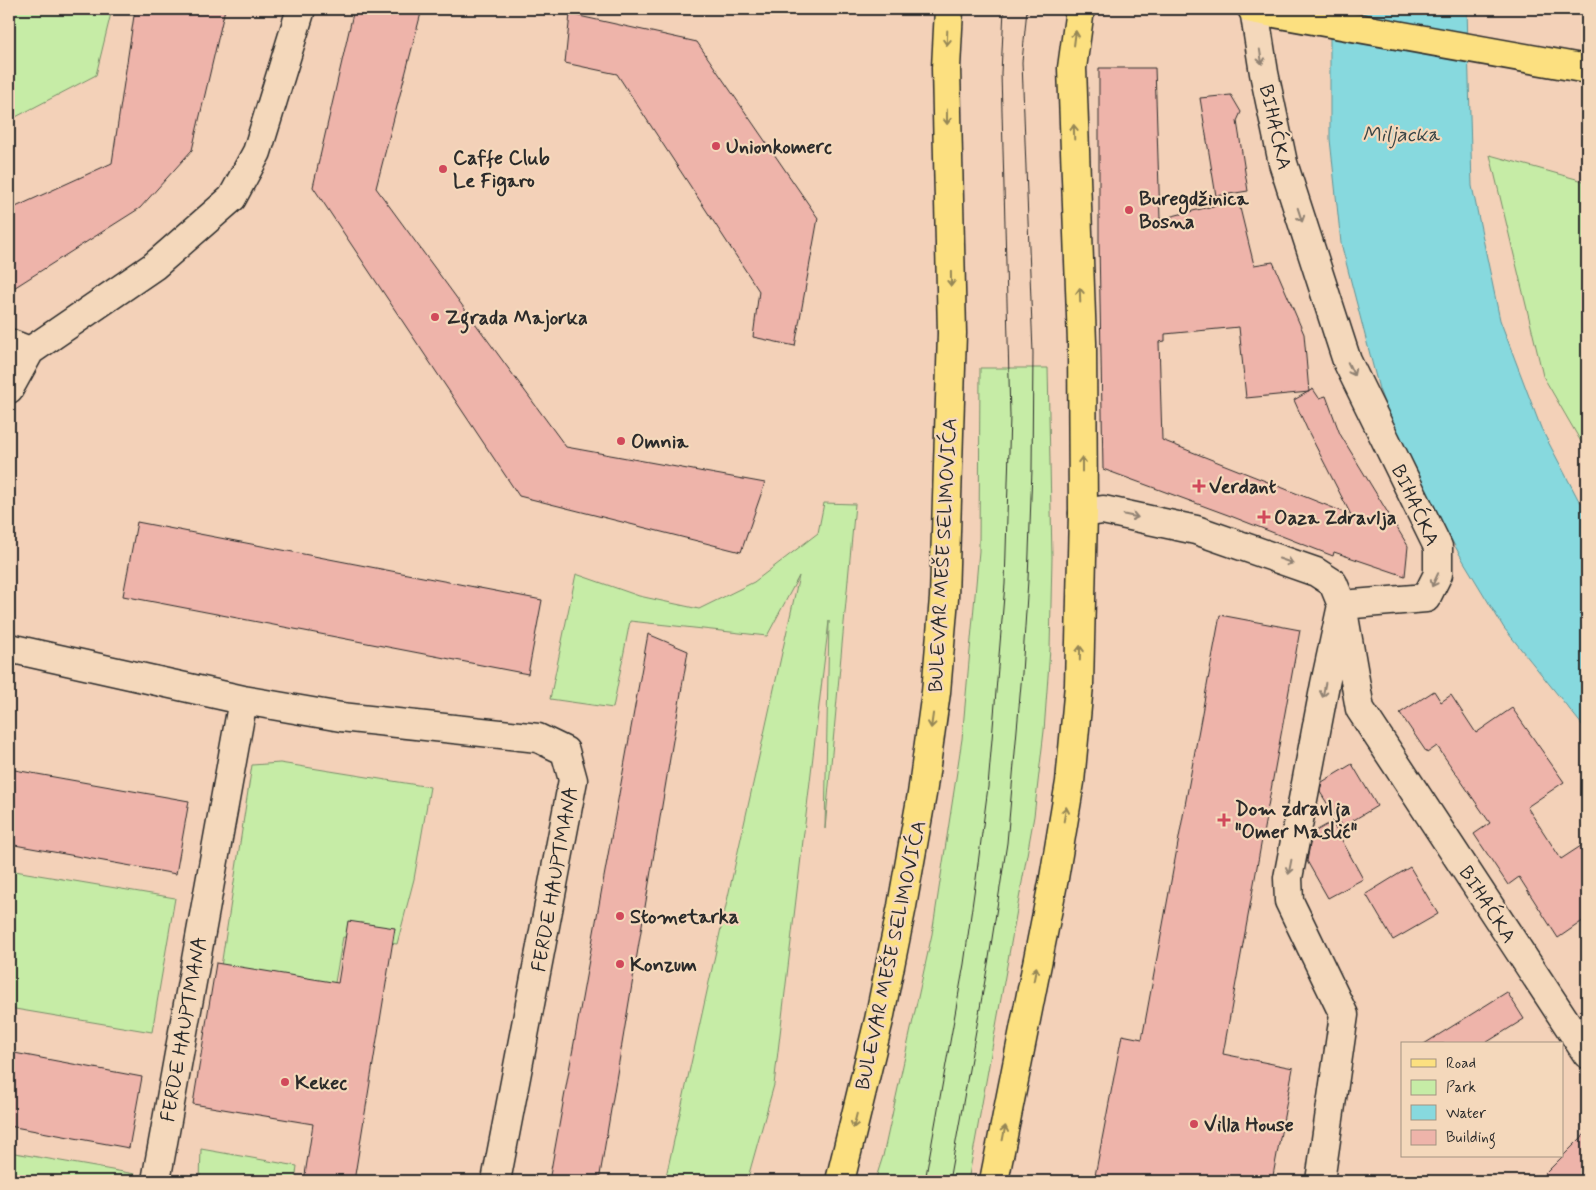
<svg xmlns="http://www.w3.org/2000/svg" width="1596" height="1190" viewBox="0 0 1596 1190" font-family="Mynerve,sans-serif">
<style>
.green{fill:#c6eca6;stroke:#788c68}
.water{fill:#87d9de;stroke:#629396}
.building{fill:#eeb4aa;stroke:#2b2b2b}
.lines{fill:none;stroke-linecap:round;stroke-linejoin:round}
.minor-casing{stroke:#2b2b2b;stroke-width:31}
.major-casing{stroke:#2b2b2b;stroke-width:31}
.minor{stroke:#f4d8bb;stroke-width:28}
.major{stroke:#fce080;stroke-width:28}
.tram{stroke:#2b2b2b;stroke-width:1}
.oneway{stroke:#948656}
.oneway2{stroke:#908273}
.poi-dot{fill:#d1495b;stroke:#f4d8bb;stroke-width:2}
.labels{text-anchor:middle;stroke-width:4.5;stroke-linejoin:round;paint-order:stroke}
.street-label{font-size:20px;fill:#2b2b2b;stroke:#f4d8bb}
.poi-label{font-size:20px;font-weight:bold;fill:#2b2b2b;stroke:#f4d8bb;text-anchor:start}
.water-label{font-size:21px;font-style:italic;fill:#394546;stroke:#f4d8bb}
</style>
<rect width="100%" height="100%" fill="#f3d1b8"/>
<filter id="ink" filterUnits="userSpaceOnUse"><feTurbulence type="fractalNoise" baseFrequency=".02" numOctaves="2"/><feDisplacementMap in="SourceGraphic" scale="10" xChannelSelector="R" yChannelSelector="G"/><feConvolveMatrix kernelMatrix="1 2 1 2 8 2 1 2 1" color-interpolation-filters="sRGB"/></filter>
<g filter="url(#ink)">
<path class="green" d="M 9,9 L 112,9 L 96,75 L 10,120 L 9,125 Z
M 1490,155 L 1587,182 L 1587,452 L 1543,376 Z
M 980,368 L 1048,368 L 1052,557 L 1050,649 L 1044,731 L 1034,816 L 968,1181 L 875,1181 L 883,1156 L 932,934 L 962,739 L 979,551 Z
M 824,503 L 855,504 L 825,829 L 829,621 L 774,1085 L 747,1181 L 665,1181 L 799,576 L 767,636 L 630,621 L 613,708 L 550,699 L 576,574 L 639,596 L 699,609 L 754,582 L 818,533 Z
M 280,763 L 430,787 L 414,879 L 397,944 L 343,937 L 331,1005 L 218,986 L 252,765 Z
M 9,870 L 175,898 L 152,1032 L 9,1008 Z
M 201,1149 L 297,1166 L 295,1181 L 200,1181 Z
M 9,1152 L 135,1174 L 134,1181 L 9,1181 Z"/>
<path class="water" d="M 1330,9 L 1467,9 L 1472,186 L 1500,320 L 1541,428 L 1578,499 L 1587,509 L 1587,731 L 1504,628 L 1464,562 L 1405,458 L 1379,389 L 1341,243 L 1330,139 Z"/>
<path class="building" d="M 135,9 L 225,9 L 192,150 L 140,208 L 9,291 L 9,210 L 112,163 Z
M 354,9 L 422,9 L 376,188 L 566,447 L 765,483 L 741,552 L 519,496 L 313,187 Z
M 570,14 L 697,42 L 818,218 L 795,346 L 753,337 L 759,291 L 617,74 L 565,63 Z
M 1099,68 L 1155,68 L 1160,219 L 1238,200 L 1254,265 L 1273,262 L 1304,334 L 1309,392 L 1246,398 L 1239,327 L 1165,334 L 1165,341 L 1159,342 L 1162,440 L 1351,515 L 1307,429 L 1294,400 L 1313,389 L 1319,398 L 1326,396 L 1340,434 L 1408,546 L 1405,576 L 1334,552 L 1333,556 L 1228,515 L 1103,469 L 1099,243 Z
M 1231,95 L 1241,112 L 1237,121 L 1248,191 L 1216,196 L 1200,98 Z
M 137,522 L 542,600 L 528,674 L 123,596 Z
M 1220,615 L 1300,630 L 1223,1054 L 1293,1068 L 1272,1181 L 1094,1181 L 1122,1035 L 1142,1039 Z
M 648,634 L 688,651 L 599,1181 L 549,1181 Z
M 1434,691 L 1441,702 L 1451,695 L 1476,733 L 1512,708 L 1564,782 L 1527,807 L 1561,859 L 1587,842 L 1587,918 L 1558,938 L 1519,877 L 1508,885 L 1474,834 L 1490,823 L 1437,746 L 1427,753 L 1400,713 Z
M 1352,764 L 1377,806 L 1342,827 L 1320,792 L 1322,782 Z
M 9,769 L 189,801 L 176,874 L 9,844 Z
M 1332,822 L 1363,879 L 1328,898 L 1307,861 L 1312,833 Z
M 1410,867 L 1438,914 L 1393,940 L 1366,894 Z
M 348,921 L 395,928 L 354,1181 L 304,1181 L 313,1124 L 193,1104 L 216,963 L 338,983 Z
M 1507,992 L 1524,1019 L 1484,1044 L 1424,1044 Z
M 9,1052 L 142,1077 L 129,1148 L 9,1126 Z
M 1587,1132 L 1587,1181 L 1538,1181 Z"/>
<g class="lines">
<g class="minor-casing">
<path id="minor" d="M 1254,9 L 1264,73 L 1283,163 L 1347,361 L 1438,547 L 1438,574 L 1426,598 L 1342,605 L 1360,709 L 1587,1054
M 9,343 L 30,351 L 154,266 L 232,198 L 257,152 L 301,9
M 9,389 L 30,351
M 1083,513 L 1103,510 L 1196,530 L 1316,572 L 1333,583 L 1342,605 L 1325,684 L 1288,878 L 1289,901 L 1344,1015 L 1320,1181
M 9,648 L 243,700 L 341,717 L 538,738 L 565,751 L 573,780 L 496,1181
M 156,1181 L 243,700"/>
</g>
<g class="major-casing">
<path id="major" d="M 1252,9 L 1587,69
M 840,1181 L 879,1020 L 902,906 L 922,794 L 936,692 L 944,598 L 952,333 L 946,68 L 949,9
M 994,1181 L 1054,878 L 1070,782 L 1079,685 L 1083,513 L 1082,343 L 1072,68 L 1080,9"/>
</g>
<use href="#minor" class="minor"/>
<use href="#major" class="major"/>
<path class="tram" d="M 925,1181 L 964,964 L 976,879 L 988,787 L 1005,584 L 1010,416 L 1001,73 L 1004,9
M 949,1181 L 989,958 L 1007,843 L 1022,673 L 1028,580 L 1032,469 L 1033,353 L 1022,62 L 1027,9"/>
</g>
<defs><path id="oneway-shaft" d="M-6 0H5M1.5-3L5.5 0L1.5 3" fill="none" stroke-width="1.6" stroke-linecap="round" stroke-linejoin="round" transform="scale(1.25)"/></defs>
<g class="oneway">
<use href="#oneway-shaft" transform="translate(947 38) rotate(92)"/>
<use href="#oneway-shaft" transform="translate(1075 38) rotate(-83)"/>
<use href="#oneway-shaft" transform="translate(947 117) rotate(89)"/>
<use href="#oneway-shaft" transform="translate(1074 132) rotate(-92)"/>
<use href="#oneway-shaft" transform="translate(951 279) rotate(89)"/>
<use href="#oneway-shaft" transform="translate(1080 295) rotate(-92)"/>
<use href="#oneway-shaft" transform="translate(1082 464) rotate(-90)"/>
<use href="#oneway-shaft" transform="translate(1080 653) rotate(-89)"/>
<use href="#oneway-shaft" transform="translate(932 721) rotate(98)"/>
<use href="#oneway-shaft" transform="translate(1065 814) rotate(-80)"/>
<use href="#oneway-shaft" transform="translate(1035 974) rotate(-79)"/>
<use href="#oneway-shaft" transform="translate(855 1121) rotate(104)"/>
<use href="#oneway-shaft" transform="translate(1004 1133) rotate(-79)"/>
</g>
<g class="oneway2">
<use href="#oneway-shaft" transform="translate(1261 57) rotate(81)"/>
<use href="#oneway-shaft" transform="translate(1300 215) rotate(72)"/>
<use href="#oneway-shaft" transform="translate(1351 369) rotate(64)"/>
<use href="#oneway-shaft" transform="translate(1131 516) rotate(12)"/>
<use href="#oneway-shaft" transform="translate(1286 561) rotate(19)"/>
<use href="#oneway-shaft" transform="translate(1435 580) rotate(115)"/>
<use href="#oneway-shaft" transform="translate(1324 690) rotate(101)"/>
<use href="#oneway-shaft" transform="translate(1290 867) rotate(101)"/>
</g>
</g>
<g class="poi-dot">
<circle cx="716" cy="146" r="5"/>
<circle cx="443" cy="169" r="5"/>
<circle cx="1129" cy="210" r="5"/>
<circle cx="435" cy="317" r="5"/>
<circle cx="621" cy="441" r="5"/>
<path d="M1196.5 478.5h5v5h5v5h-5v5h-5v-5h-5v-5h5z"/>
<path d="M1261.5 509.5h5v5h5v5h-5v5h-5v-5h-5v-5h5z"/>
<path d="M1221.5 812.5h5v5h5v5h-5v5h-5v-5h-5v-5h5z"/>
<circle cx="620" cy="916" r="5"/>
<circle cx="620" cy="964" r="5"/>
<circle cx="285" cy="1082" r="5"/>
<circle cx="1194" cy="1124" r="5"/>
</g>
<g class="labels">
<g class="street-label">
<text transform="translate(1276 127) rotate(77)" y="7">BIHAĆKA</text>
<text transform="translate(1416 505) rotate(65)" y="7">BIHAĆKA</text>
<text transform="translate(942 555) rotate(-87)" y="7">BULEVAR MEŠE SELIMOVIĆA</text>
<text transform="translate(554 879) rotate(-80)" y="7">FERDE HAUPTMANA</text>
<text transform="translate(1488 904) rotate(57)" y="7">BIHAĆKA</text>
<text transform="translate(890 955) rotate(-78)" y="7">BULEVAR MEŠE SELIMOVIĆA</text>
<text transform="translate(183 1029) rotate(-80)" y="7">FERDE HAUPTMANA</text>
</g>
<g class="poi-label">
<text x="726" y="153">Unionkomerc</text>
<text x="453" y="164">Caffe Club<tspan x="453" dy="23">Le Figaro</tspan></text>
<text x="1139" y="205">Buregdžinica<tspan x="1139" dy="23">Bosna</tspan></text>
<text x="445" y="324">Zgrada Majorka</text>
<text x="631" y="448">Omnia</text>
<text x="1209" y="493">Verdant</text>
<text x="1274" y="524">Oaza Zdravlja</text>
<text x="1235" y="815">Dom zdravlja<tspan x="1235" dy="23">"Omer Maslić"</tspan></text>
<text x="630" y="923">Stometarka</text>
<text x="630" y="971">Konzum</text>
<text x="295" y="1089">Kekec</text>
<text x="1204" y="1131">Villa House</text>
</g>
<g class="water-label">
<text x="1401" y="141">Miljacka</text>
</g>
</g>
<rect width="1596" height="1190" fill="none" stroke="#f4d8bb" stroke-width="30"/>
<rect x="15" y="15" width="1566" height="1160" fill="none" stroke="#2b2b2b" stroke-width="2" filter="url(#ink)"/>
<rect x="1401" y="1042" width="162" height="115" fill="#f4d8bb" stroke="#a49381"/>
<rect x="1411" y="1059" width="25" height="8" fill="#fce080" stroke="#a49381"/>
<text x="1446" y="1068" font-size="15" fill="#2b2b2b">Road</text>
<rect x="1411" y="1080" width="25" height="15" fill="#c6eca6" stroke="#a49381"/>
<text x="1446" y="1092" font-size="15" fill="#2b2b2b">Park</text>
<rect x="1411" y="1105" width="25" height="15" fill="#87d9de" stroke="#a49381"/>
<text x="1446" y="1118" font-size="15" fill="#2b2b2b">Water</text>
<rect x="1411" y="1130" width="25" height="15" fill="#eeb4aa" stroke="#a49381"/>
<text x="1446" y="1142" font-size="15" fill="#2b2b2b">Building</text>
</svg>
